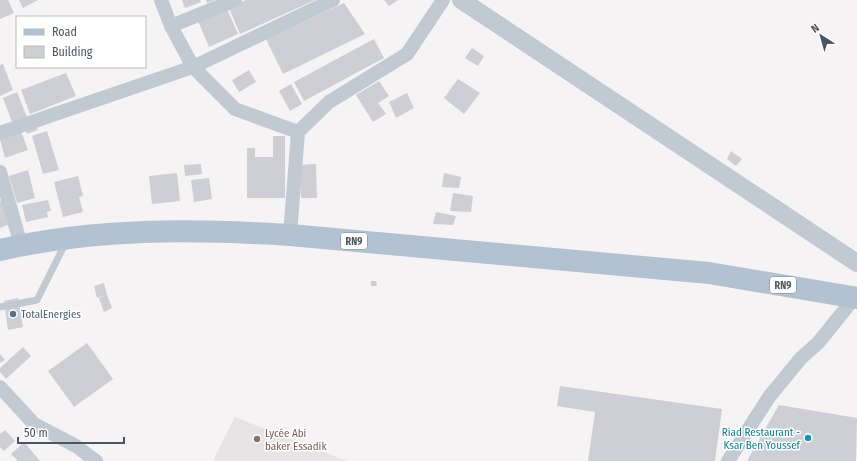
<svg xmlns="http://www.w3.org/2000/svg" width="857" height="461" viewBox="0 0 857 461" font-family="'Fira Sans Condensed',sans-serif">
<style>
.education{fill:#e6e4e5}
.building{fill:#cdcfd5}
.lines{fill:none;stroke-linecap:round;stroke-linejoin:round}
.service{stroke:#c1cad2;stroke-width:7}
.minor{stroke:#c1cad2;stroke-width:14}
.tertiary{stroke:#c1cad2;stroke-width:18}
.primary{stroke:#b3c2d1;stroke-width:22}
.service-dot{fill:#5c6f8a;stroke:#fff;stroke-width:1.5}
.culture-dot{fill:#0f9aa8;stroke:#fff;stroke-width:1.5}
.education-dot{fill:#8d6e63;stroke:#fff;stroke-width:1.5}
.labels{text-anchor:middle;stroke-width:3;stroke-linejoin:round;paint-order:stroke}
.shield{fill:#fff;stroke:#808990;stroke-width:1}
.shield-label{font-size:10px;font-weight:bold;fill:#4a5661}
.service-label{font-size:11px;fill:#4e5e75;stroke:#fff;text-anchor:start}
.culture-label{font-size:11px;fill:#0d838f;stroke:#fff;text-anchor:end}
.education-label{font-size:11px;fill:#785e54;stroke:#fff;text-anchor:start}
</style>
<rect width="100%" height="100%" fill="#f5f3f3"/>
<path class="education" d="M 235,417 L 347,461 L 213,461 Z"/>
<path class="building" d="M 0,0 L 8,0 L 14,13 L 0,19 Z
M 19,0 L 38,0 L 23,8 Z
M 182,0 L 200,0 L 201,2 L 185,8 Z
M 206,0 L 215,0 L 207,3 Z
M 246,0 L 315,0 L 240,34 L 229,8 Z
M 384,0 L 398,0 L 389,6 Z
M 344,3 L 365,34 L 283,74 L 266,39 Z
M 227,9 L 238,34 L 209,47 L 198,21 Z
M 374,39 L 384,58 L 304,101 L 294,82 Z
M 472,48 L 484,56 L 478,66 L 465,58 Z
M 3,64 L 13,90 L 0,96 L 0,65 Z
M 249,70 L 256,82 L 239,92 L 232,80 Z
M 66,73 L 76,96 L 30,114 L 21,90 Z
M 458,79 L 480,93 L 464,114 L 444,98 Z
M 379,81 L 389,96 L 378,103 L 386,114 L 373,122 L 356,95 Z
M 291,84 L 302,104 L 290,111 L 279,91 Z
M 17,92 L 27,117 L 12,122 L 3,98 Z
M 407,93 L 414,108 L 396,118 L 389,102 Z
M 35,124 L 38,130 L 27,134 L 25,128 Z
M 21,131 L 28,150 L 5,158 L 0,139 Z
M 47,131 L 59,170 L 43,174 L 32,136 Z
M 273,136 L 285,136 L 285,198 L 247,198 L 247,148 L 255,148 L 255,157 L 273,157 Z
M 731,151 L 742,159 L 736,166 L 727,159 Z
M 201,164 L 202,174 L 185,176 L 184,165 Z
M 316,164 L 317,198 L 301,198 L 300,165 Z
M 28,170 L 35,198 L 17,203 L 9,176 Z
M 177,173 L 180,201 L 152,204 L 149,176 Z
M 444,173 L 461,177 L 459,188 L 442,187 Z
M 78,176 L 83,196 L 79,197 L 83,212 L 63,217 L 54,182 Z
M 209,178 L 212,199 L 194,202 L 191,180 Z
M 453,193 L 473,196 L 471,212 L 450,211 Z
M 4,200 L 13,223 L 0,228 L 0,201 Z
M 48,200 L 51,211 L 47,212 L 48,217 L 26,222 L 22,205 Z
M 436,212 L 456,216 L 453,225 L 433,224 Z
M 371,281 L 376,281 L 377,286 L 371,286 Z
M 104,283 L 107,295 L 97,298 L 94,286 Z
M 107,295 L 112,308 L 104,312 L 99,298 Z
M 18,298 L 23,327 L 8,330 L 4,301 Z
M 87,343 L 113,379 L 74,407 L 48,371 Z
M 23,347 L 31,356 L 6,379 L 0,372 L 0,368 Z
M 0,354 L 5,360 L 0,363 Z
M 560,386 L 722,409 L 715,461 L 588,461 L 595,412 L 557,406 Z
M 779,405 L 857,418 L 856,461 L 747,461 Z
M 5,430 L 15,441 L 4,451 L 0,447 L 0,434 Z
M 24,442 L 40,461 L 18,461 L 11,454 Z"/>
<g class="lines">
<path class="service" d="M 0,307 L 37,300 L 66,242"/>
<path class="minor" d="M 161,0 L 171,26 L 193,67 L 235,109 L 298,132
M 171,26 L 235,0
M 0,133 L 193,67 L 333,0
M 0,172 L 21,245
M 290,235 L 298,132 L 329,102 L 407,54 L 443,0
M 0,387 L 34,424 L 76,446 L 96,461
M 728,461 L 769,397 L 801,358 L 818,343 L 855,297"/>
<path class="tertiary" d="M 461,0 L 857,263"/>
<path class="primary" d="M 0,250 C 94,228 193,229 290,235 L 709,273 L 857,298"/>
</g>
<circle class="service-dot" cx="13" cy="314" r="4"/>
<circle class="culture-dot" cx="808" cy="438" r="4"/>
<circle class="education-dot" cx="257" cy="439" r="4"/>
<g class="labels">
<g class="shield">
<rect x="341" y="233" width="26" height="16" rx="3"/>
<rect x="770" y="277" width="26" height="16" rx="3"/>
</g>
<g class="shield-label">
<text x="354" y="245">RN9</text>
<text x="783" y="289">RN9</text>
</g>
<g class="service-label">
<text x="21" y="318">TotalEnergies</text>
</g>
<g class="culture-label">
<text x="800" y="436">Riad Restaurant -<tspan x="800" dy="13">Ksar Ben Youssef</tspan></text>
</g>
<g class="education-label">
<text x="265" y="437">Lycée Abi<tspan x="265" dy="13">baker Essadik</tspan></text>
</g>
</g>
<rect x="16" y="16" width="130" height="52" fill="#ffffff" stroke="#b7bbc0"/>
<rect x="24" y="29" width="20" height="6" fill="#b3c2d1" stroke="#b7bbc0"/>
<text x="52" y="36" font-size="12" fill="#4a5661">Road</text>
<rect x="24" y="46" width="20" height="12" fill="#cdcfd5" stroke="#b7bbc0"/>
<text x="52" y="56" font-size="12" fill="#4a5661">Building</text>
<g transform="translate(821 36) rotate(323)" stroke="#ffffff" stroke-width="3" paint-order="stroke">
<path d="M0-3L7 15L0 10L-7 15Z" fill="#4a5661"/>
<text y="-6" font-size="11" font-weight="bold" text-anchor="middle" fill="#4a5661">N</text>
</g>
<path d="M18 437v6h106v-6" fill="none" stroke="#4a5661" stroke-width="2"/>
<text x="24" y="437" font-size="12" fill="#4a5661" stroke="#ffffff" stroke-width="3" paint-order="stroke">50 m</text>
</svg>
